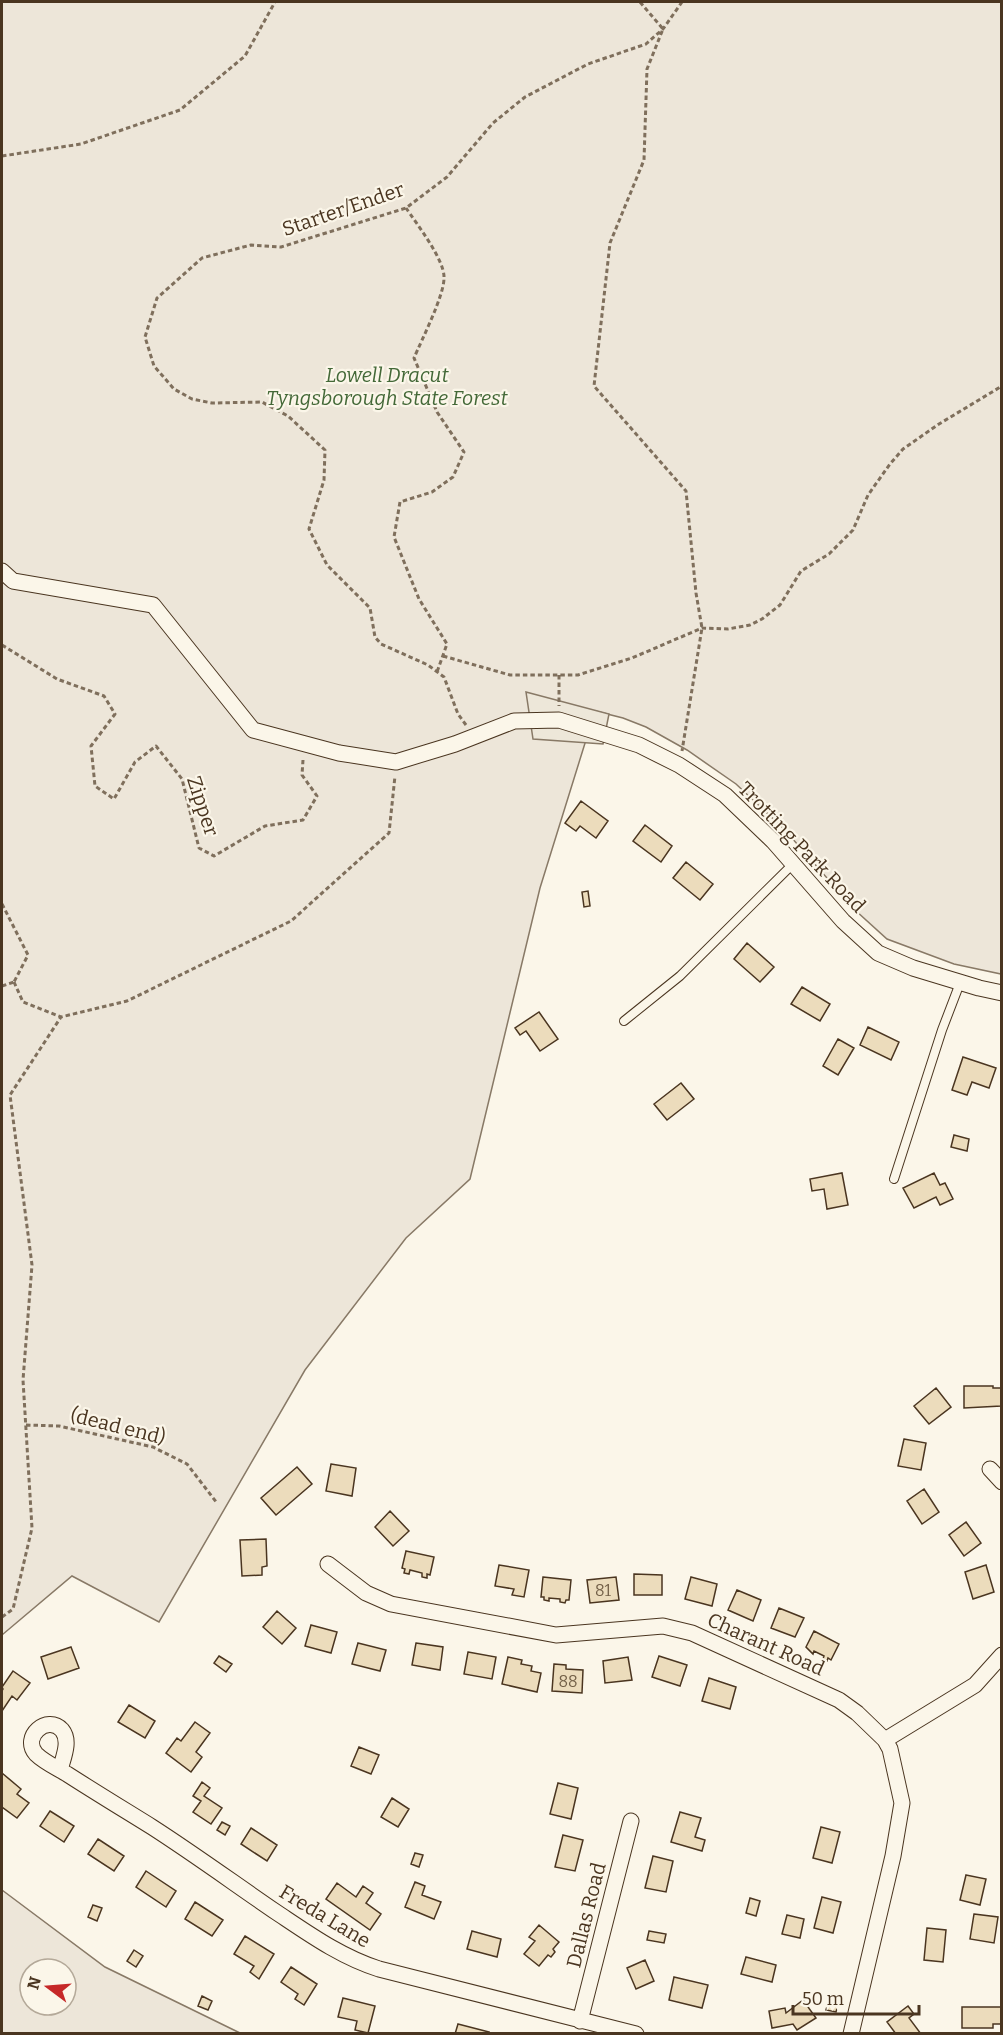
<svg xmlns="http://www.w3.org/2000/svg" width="1003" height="2035" viewBox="0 0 1003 2035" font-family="Bitter,serif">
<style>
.green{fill:#ede6d9;stroke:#887966;stroke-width:1.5;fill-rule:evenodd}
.parking{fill:#ede7d9;stroke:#887966;stroke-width:1.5}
.building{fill:#ecdcbc;stroke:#4a3520;stroke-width:1.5}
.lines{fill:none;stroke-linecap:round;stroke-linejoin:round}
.service-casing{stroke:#4a3520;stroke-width:10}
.minor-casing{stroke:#4a3520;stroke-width:17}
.path{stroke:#7f6f5c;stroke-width:3;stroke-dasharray:4.5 3;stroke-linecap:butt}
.service{stroke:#fbf6e9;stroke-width:8}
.minor{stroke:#fbf6e9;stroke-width:15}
.labels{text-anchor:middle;stroke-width:4.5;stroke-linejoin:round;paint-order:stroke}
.number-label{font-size:16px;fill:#725f47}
.street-label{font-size:20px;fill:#4a3520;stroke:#fbf6e9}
.park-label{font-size:20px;font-style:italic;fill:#436837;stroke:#fbf6e9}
</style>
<rect width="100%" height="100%" fill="#fbf6e9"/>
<path class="green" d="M 2,2 L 1001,2 L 1001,974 L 954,964 L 887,939 L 855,910 L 784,829 L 736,784 L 687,750 L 646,727 L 623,718 L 595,711 L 540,888 L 470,1179 L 406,1238 L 305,1370 L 159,1622 L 72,1576 L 2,1635 Z
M 2,1890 L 105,1967 L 240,2033 L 2,2033 ZM 30,1969 L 66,1969 L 66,2005 L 30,2005 Z"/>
<path class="parking" d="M 526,692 L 609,714 L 603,744 L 533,739 Z"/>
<path class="building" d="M 581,801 L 608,821 L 596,838 L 580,826 L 576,831 L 565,823 Z
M 645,825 L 672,846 L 661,862 L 633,841 Z
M 686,862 L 713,884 L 700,900 L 673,878 Z
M 588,891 L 590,906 L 584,907 L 582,892 Z
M 747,943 L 774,967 L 760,982 L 734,959 Z
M 802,987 L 830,1004 L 820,1021 L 791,1004 Z
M 539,1012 L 558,1039 L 540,1051 L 526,1031 L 520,1035 L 515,1028 Z
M 868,1027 L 899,1042 L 891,1060 L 860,1045 Z
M 838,1039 L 854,1048 L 838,1075 L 823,1066 Z
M 963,1057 L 996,1068 L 989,1088 L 972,1082 L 967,1095 L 952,1090 Z
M 681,1083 L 694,1099 L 667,1120 L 654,1104 Z
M 954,1135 L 969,1139 L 967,1151 L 951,1147 Z
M 842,1173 L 848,1205 L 827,1209 L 824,1189 L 812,1191 L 810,1179 Z
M 934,1173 L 940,1185 L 945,1183 L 953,1199 L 940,1205 L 936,1197 L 914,1208 L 903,1188 Z
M 964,1386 L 993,1386 L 993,1388 L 1001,1388 L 1001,1406 L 964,1408 Z
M 936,1388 L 951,1407 L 929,1424 L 914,1406 Z
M 904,1439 L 926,1443 L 921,1470 L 898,1466 Z
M 331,1464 L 356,1468 L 352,1496 L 326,1491 Z
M 297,1467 L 312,1484 L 276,1515 L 261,1498 Z
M 924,1489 L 939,1512 L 922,1524 L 907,1501 Z
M 390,1511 L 409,1531 L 393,1546 L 375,1527 Z
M 966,1522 L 981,1543 L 964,1556 L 949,1535 Z
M 266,1539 L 267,1566 L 262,1567 L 262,1575 L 242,1576 L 240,1540 Z
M 406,1551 L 434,1557 L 430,1575 L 427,1574 L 427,1578 L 422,1577 L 422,1573 L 410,1570 L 409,1574 L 404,1573 L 405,1569 L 402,1568 Z
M 499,1565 L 529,1570 L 524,1597 L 512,1595 L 514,1589 L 495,1586 Z
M 986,1565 L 994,1592 L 973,1599 L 965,1572 Z
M 634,1574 L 662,1575 L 662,1595 L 634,1595 Z
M 543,1577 L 571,1580 L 569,1600 L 566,1600 L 565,1603 L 560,1602 L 560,1599 L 549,1598 L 549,1601 L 544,1600 L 544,1597 L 541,1597 Z
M 616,1577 L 619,1600 L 590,1603 L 587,1580 Z
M 691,1577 L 717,1584 L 712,1606 L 685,1599 Z
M 737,1590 L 761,1600 L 753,1621 L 728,1610 Z
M 779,1608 L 804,1618 L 795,1637 L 771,1628 Z
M 277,1611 L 296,1628 L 282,1644 L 263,1627 Z
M 311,1625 L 337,1632 L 331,1653 L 305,1646 Z
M 814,1631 L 839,1644 L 831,1660 L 828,1658 L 827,1661 L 823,1659 L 824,1656 L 814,1651 L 813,1654 L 806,1647 Z
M 358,1643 L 386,1650 L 380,1671 L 352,1664 Z
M 416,1643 L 443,1647 L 440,1670 L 412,1665 Z
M 71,1647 L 79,1668 L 48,1679 L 41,1657 Z
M 468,1652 L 496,1657 L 492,1679 L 464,1674 Z
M 219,1656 L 232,1664 L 226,1672 L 214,1663 Z
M 659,1656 L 687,1665 L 680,1686 L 652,1677 Z
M 508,1657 L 522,1660 L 521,1664 L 532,1666 L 531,1671 L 541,1673 L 537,1692 L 502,1684 Z
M 628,1657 L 632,1680 L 605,1683 L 603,1661 Z
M 554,1664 L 566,1665 L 566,1669 L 583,1670 L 582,1693 L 552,1691 Z
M 13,1671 L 30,1683 L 17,1700 L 12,1696 L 2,1711 L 2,1691 L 3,1689 L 2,1687 Z
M 709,1678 L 736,1687 L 730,1709 L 702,1701 Z
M 129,1705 L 155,1721 L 145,1738 L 118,1722 Z
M 195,1722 L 210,1733 L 196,1752 L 202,1757 L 191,1772 L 166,1753 L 177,1738 L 181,1741 Z
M 359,1747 L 379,1755 L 371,1774 L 351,1766 Z
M 2,1773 L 21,1789 L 17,1794 L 29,1803 L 17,1818 L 2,1807 Z
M 202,1782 L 210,1788 L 204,1796 L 222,1808 L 211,1824 L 193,1812 L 201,1801 L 193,1796 Z
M 558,1783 L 578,1788 L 571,1819 L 550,1814 Z
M 392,1798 L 409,1809 L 398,1827 L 381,1817 Z
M 50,1811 L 74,1826 L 64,1842 L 40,1826 Z
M 680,1812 L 701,1818 L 695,1837 L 705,1840 L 702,1851 L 671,1842 Z
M 222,1822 L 230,1826 L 225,1835 L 217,1830 Z
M 821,1827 L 840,1832 L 832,1863 L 813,1858 Z
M 251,1828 L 277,1845 L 267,1861 L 241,1844 Z
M 563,1835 L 583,1840 L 575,1871 L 555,1867 Z
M 98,1839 L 124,1856 L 114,1871 L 88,1854 Z
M 415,1853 L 423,1855 L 419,1867 L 411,1864 Z
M 653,1856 L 673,1861 L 666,1892 L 645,1888 Z
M 146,1871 L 176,1891 L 166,1907 L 136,1887 Z
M 966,1875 L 986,1879 L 980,1905 L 960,1900 Z
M 415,1882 L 425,1886 L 422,1895 L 441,1902 L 434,1919 L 405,1907 Z
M 337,1883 L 356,1897 L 363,1886 L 373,1893 L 366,1903 L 381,1914 L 370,1930 L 326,1899 Z
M 822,1897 L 841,1902 L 833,1933 L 814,1928 Z
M 750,1898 L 760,1901 L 756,1916 L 746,1913 Z
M 195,1902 L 223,1920 L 212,1936 L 185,1919 Z
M 93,1905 L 102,1908 L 97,1921 L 88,1917 Z
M 974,1914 L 998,1917 L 994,1943 L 970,1939 Z
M 787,1915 L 804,1919 L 800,1938 L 782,1934 Z
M 539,1925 L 559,1942 L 553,1949 L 555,1952 L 551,1957 L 548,1955 L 539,1966 L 524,1954 L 535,1941 L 529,1937 Z
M 927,1928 L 946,1930 L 943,1962 L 924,1960 Z
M 472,1931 L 501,1939 L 497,1957 L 467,1949 Z
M 649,1931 L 666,1934 L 664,1943 L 647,1940 Z
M 245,1936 L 274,1954 L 259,1979 L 250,1972 L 254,1966 L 234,1954 Z
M 134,1950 L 143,1956 L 136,1967 L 127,1961 Z
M 746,1957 L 776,1965 L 772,1982 L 741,1974 Z
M 645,1960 L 654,1981 L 636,1989 L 627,1968 Z
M 291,1967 L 317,1984 L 304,2005 L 295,1999 L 298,1994 L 281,1982 Z
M 674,1977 L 708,1985 L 702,2008 L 669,2000 Z
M 830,1995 L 840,1997 L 836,2012 L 826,2010 Z
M 202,1996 L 212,2001 L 208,2010 L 198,2006 Z
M 343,1998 L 375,2006 L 368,2033 L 355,2030 L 357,2021 L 338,2017 Z
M 803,2000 L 816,2018 L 797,2030 L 793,2024 L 772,2028 L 769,2011 L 785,2008 L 786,2013 Z
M 908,2006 L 914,2014 L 909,2018 L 921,2034 L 896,2034 L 887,2022 Z
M 962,2007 L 1002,2007 L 1002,2024 L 993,2024 L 993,2028 L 962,2028 Z
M 458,2024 L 489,2032 L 488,2034 L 455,2034 Z"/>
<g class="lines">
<g class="service-casing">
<path id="service" d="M 624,1021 L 680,976 L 793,864
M 894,1179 L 942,1030 L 960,983"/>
</g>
<g class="minor-casing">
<path id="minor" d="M 2,571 L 13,581 L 153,605 L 253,730 L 339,753 L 396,762 L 455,744 L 514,721 L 559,720 L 639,745 L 679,765 L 725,795 L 773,841 L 843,921 L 878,953 L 913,968 L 979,988 L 1002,993
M 990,1469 L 1002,1482
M 328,1564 L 366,1593 L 391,1604 L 556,1635 L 663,1626 L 692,1633 L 839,1700 L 857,1713 L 885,1740 L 890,1749 L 902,1803 L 893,1856 L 851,2034
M 885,1740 L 975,1685 L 1002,1655
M 60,1770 C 63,1758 71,1741 62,1730 C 47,1714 21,1737 36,1754 C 44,1762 57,1768 67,1774 C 95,1792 123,1809 152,1827 C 194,1854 235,1884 276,1912 C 309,1934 341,1957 379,1969 L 636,2034
M 580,2021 L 631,1821"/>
</g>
<path class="path" d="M 640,2 L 663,29 L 647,69 L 644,160 L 610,243 L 594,386 L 686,491 L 696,593 L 702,628 L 682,751
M 2,156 L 81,144 L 180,110 L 245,56 L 275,2
M 406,208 C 416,223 445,260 444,278 C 444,296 422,339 414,358 L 437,412 L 464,452 L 453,477 L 432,492 L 400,502 L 394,537 L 419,599 L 447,644 L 437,672
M 2,645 L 57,679 L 104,696 L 115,714 L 91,746 L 95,786 L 114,799 L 135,762 L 156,746 L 182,779 L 199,848 L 214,856 L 265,826 L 303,820 L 317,796 L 302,775 L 303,760
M 443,656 L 510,675 L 578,675 L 632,658 L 702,628 L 728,629 L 750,625 L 762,619 L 780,605 L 801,571 L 829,554 L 853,530 L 868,495 L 890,464 L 903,449 L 939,424 L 1002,386
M 559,675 L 559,706
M 466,725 L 458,714 L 444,677 L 428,665 L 381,644 L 375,637 L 370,608 L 327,565 L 309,529 L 324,480 L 325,450 L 288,416 L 262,402 L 212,403 L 192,399 L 174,389 L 154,366 L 145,337 L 157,298 L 202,258 L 251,245 L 281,247 L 406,208 L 447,177 L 493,123 L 525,97 L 588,64 L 646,44 L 663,29 L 682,2
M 2,904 L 28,955 L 14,982
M 14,982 L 23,1002 L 61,1017 L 127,1001 L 291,921 L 389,833 L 395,776
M 2,986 L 14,982
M 26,1425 L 59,1426 L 153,1447 L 187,1464 L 217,1503
M 2,1617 L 13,1609 L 32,1528 L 23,1380 L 32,1265 L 10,1095 L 61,1017"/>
<use href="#service" class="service"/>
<use href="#minor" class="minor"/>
</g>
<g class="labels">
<g class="number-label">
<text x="603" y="1596">81</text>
<text x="568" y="1687">88</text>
</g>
<g class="street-label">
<text transform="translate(343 209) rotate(-19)" y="7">Starter/Ender</text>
<text transform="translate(203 806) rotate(72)" y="7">Zipper</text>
<text transform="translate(802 847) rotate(46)" y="7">Trotting Park Road</text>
<text transform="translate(118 1426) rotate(14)" y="7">(dead end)</text>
<text transform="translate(766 1644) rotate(24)" y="7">Charant Road</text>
<text transform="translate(586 1915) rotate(-76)" y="7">Dallas Road</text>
<text transform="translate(325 1916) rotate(31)" y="7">Freda Lane</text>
</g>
<g class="park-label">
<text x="387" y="382">Lowell Dracut<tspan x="387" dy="23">Tyngsborough State Forest</tspan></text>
</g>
</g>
<rect width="1003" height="2035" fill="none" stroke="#4a3520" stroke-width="6"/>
<g transform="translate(48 1987) rotate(286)"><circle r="28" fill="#fbf6e9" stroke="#b4a999" stroke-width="1.5"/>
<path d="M0-4.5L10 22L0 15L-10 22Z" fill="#c62828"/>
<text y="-9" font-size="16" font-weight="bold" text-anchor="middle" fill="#4a3520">N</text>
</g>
<path d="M793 2005v9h126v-9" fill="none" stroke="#4a3520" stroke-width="3"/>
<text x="802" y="2005" font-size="18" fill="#4a3520" stroke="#fbf6e9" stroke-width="4.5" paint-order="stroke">50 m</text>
</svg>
